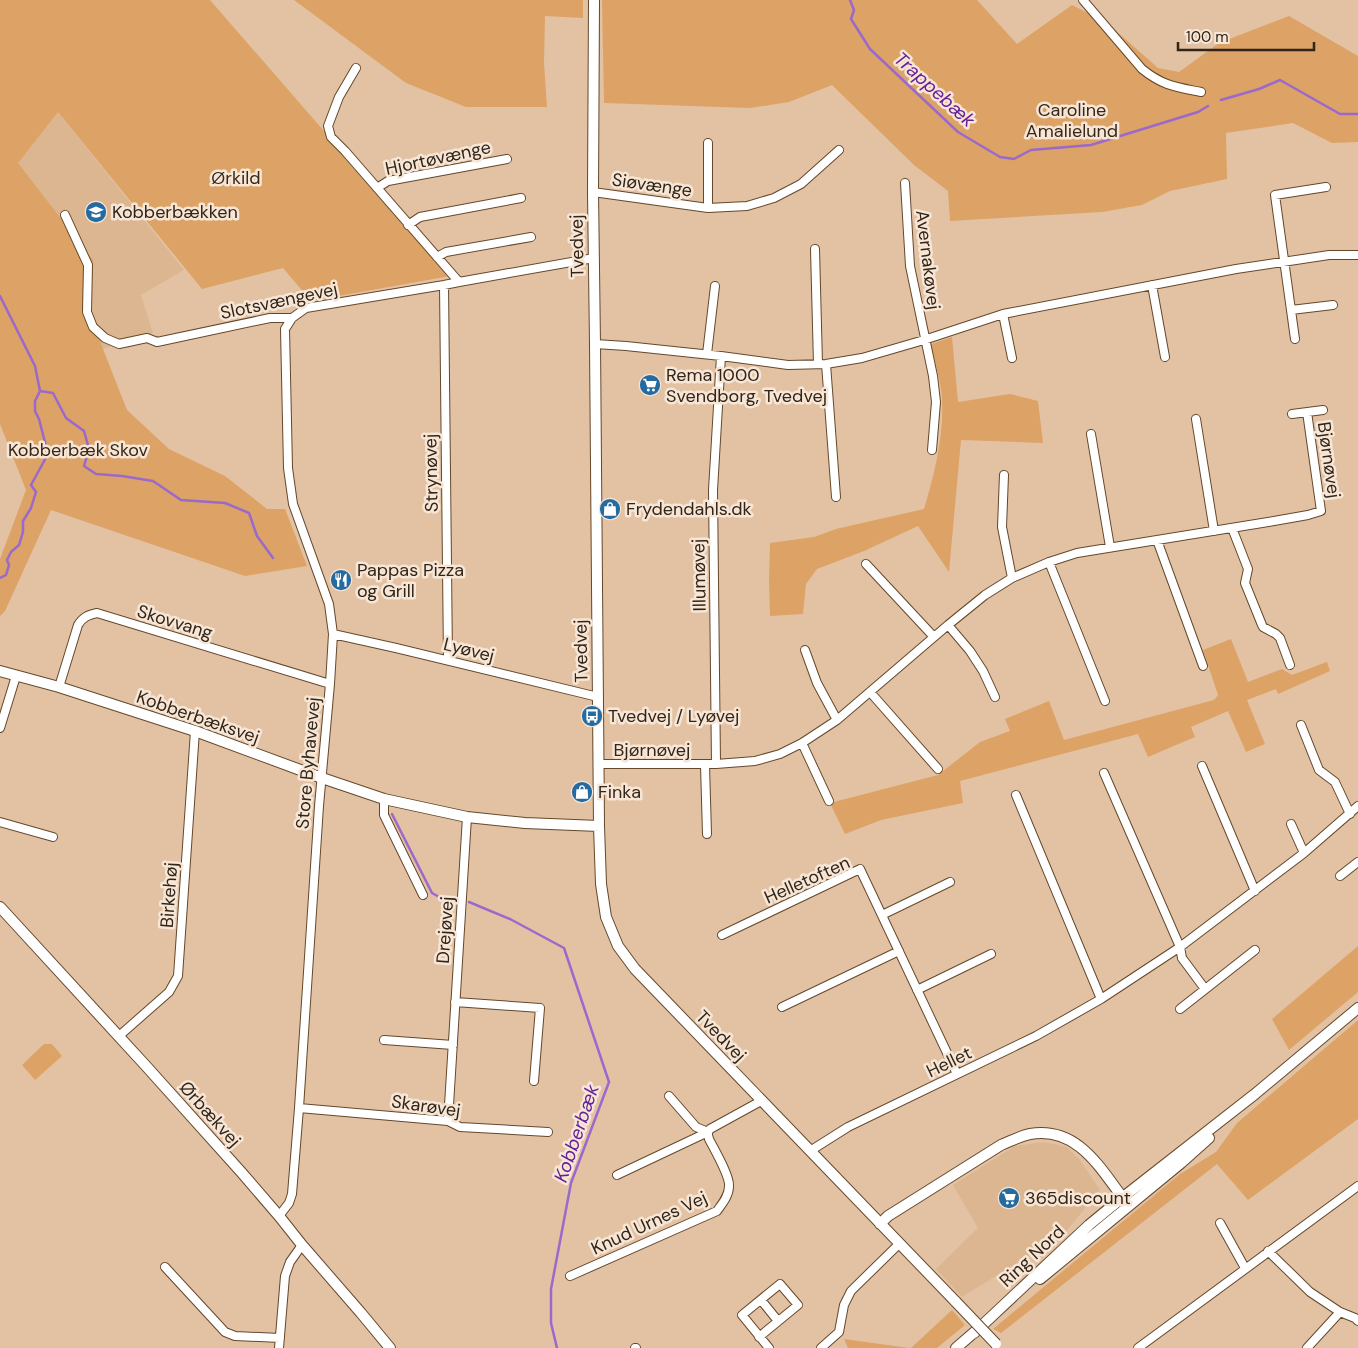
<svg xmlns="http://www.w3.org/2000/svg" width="1358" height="1348" viewBox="0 0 1358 1348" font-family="'DM Sans',sans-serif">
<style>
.built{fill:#dcb691}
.green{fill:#dda265}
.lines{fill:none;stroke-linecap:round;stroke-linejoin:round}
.stream{stroke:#9a69cc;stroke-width:2.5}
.street-casing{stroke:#64482c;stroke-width:10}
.secondary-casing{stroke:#64482c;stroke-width:12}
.street{stroke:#fff;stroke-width:8}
.secondary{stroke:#fff;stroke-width:10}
.secondary-bridge-casing{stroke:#64482c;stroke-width:12;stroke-linecap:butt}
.secondary-bridge{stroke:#fff;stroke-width:10}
.labels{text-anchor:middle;stroke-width:5;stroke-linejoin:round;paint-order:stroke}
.park-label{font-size:18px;fill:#372717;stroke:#f7e6d6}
.street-label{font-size:18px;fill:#312518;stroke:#f7e6d6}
.poi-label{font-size:18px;fill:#312518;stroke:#f7e6d6;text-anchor:start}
.water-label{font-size:19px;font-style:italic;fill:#652198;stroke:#f7e6d6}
</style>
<rect width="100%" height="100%" fill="#e3c2a3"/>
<path class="built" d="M 57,111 L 184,270 L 141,295 L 153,333 L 103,349 L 17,163 Z
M 1044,1142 L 1067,1147 L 1080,1160 L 1100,1190 L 1064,1234 L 962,1297 L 936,1269 L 978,1228 L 953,1185 L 1015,1146 Z"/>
<path class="green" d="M 0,0 L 210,0 L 450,276 L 311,301 L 283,268 L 202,289 L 58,112 L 18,163 L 93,260 L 90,316 L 127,410 L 169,449 L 225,476 L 267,509 L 285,509 L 307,566 L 245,576 L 51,510 L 5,611 L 0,616 L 0,559 L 26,490 L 0,424 Z
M 294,0 L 583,0 L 583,18 L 545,16 L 544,63 L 547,107 L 466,107 L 406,83 Z
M 602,0 L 977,0 L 1017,44 L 1072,5 L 1106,22 L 1158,68 L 1179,72 L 1219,43 L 1289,16 L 1358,56 L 1358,142 L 1332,143 L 1293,123 L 1226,133 L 1227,179 L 1170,191 L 1142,205 L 1102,212 L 950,221 L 948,191 L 914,165 L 832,85 L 789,102 L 750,108 L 604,103 Z
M 952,337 L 958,402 L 1010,394 L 1038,401 L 1043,443 L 961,440 L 949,572 L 918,526 L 864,551 L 817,569 L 806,584 L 803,614 L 770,616 L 769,581 L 770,543 L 814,537 L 836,529 L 924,509 C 935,472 944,436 942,397 C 940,379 935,361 931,344 Z
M 1231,639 L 1248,682 L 1282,669 L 1292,675 L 1327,662 L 1330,671 L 1278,694 L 1276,689 L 1247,700 L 1265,744 L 1246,752 L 1228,711 L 1191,727 L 1195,737 L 1148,757 L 1138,734 L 960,781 L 963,803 L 881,820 L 845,834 L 830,803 L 938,775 L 980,742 L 1010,731 L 1005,719 L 1049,701 L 1064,740 L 1214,700 L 1218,695 L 1203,650 Z
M 1358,946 L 1358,992 L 1289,1050 L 1272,1019 Z
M 1358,1020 L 1358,1119 L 1248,1200 L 1217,1164 L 1001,1333 L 993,1329 L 1180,1174 L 1216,1152 L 1237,1123 Z
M 44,1044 L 52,1044 L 62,1056 L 35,1080 L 22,1065 Z
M 952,1310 L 965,1325 L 937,1348 L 911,1348 Z
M 844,1339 L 909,1348 L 848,1348 Z"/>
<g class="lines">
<path class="stream" d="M 850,0 L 854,10 L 851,19 L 870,49 L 958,132 L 1000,157 L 1014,159 L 1031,150 L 1091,145 L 1198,112 L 1208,106
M 1221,100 L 1259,89 L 1280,80 L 1340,114 L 1358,114
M 0,296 L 35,366 L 40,391
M 40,391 L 53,393 L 66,418 L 84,431 L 89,449 L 84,466 L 96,474 L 122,476 L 153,481 L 181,500 L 225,503 L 249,513 L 257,536 L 273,558
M 0,578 L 6,575 L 9,565 L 7,560 L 11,552 L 19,545 L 23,532 L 23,521 L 31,508 L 36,492 L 31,485 L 48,454 L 39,419 L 35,411 L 35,401 L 40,391
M 392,814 L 432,893 L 448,902 L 454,902
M 469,902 L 510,919 L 564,948 L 609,1082 L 571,1183 L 551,1289 L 551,1323 L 557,1348"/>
<g class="street-casing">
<path id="street" d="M 1083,0 L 1142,69 C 1163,86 1176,87 1201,92
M 356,68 L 339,97 L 328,126 L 331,137 L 345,151 L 459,282
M 905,183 L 910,266 L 933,376 L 936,402 L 932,450
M 377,188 L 388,181 L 507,159
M 593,192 L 708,208 L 747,206 L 774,198 L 801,184 L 839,150
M 708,208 L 708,143
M 65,215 L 88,265 L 87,312 L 93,327 L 105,338 L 119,344 L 147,338 L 157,342 L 270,318 L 292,318 L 306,308 L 444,285 L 459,282 L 594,258
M 408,225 L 420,217 L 521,198
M 815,249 L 818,364
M 437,257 L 446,252 L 531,237
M 444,285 L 448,660
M 1152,285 L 1165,357
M 1291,310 L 1333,305
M 1003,314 L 1012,358
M 1295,339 L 1275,195 L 1326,187
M 595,344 L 626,346 L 721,356 L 788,365 L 826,364 L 862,358 L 924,340 L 1003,314 L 1236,269 L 1329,255 L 1358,255
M 707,354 L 715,286
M 826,364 L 836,497
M 1292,414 L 1323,410
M 1196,419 L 1214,531
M 1091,434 L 1110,547
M 1004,475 L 1002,527 L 1012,578
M 1232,528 L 1248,569 L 1245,583 L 1262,625 L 1263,627 L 1276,634 L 1280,638 L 1290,665
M 1157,540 L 1203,666
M 1049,562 L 1105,701
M 866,564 L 934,637
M 948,625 L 970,651 L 983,671 L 995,697
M 333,634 L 396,648 L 598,697
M 805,650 L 817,683 L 837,720
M 59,687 L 78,625 C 83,617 88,615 97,613 L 330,684
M 870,692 L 938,769
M 1301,725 L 1319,770 L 1335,782 L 1350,814
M 0,728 L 16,676
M 802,743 L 829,801
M 598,764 L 716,764 L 755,761 L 780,754 L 802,743 L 837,720 L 948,625 L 985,595 L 1012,578 L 1049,562 L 1077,553 L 1274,521 L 1308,515 L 1321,511 L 1307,412
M 716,764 L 713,490 L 721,356
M 705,765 L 707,834
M 1202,766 L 1255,891
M 1104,773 L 1180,947 L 1182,958 L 1205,989
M 1016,795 L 1101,999
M 384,799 L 384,815 L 423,895
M 0,822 L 53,837
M 1291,824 L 1304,853
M 1340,876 L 1358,862
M 882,915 L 950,882
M 722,935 L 860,869 L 957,1074
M 917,990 L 991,954
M 455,1002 L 540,1008 L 534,1081
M 782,1007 L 899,951
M 1180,1009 L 1255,950
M 119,1036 L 169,992 L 178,976 L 195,731
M 384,1040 L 453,1045
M 299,1108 L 448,1121 L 460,1127 L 548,1132
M 448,1121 L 467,817
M 810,1151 L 848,1127 L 1036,1036 L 1101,999 L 1180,947 L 1304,853 L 1358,806
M 617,1175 L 708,1132 L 710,1129 L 761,1101
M 279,1216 L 289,1203 L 292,1194 L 299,1108 L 319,806 L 330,684 L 333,634 L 329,604 L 293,504 L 288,468 L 285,329 L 292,318
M 1220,1223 L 1245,1268
M 1268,1251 L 1310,1292 L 1340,1312 L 1355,1318 L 1358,1321
M 165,1267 L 225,1332 L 235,1336 L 280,1338
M 570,1276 L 717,1211 C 722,1204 729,1196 729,1186 C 730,1176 714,1149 709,1139 L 708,1135 L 708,1132 L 696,1127 L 669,1096
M 761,1300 L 778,1321
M 759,1337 L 798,1305 L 780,1284 L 742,1315 L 769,1348
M 279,1348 L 285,1276 L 290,1262 L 302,1245
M 635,1348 L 636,1348
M 821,1348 L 839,1332 L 844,1305 L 851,1291 L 899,1244
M 1138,1348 L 1358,1186
M 1307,1348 L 1340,1312"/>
</g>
<g class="secondary-casing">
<path id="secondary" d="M 594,0 L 593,192 L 595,344 L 599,826 L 601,884 L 606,917 L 618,946 L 635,969 L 956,1302
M 0,671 L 59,687 L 195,731 L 322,778 L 384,799 L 467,817 L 525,823 L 599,826
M 0,907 L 146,1066 L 242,1173 L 279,1216 L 302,1245 L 361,1313 L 390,1348
M 880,1224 L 888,1216 L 1001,1145 C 1011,1141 1020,1136 1030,1134 C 1079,1126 1101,1170 1126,1202
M 1040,1279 L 1181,1163 L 1209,1138
M 974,1333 L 1089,1225 L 1122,1198 L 1255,1094 L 1358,1008
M 956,1348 L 978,1329"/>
</g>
<use href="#street" class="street"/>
<use href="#secondary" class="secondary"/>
<g class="secondary-bridge-casing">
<path id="secondary-bridge" d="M 956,1302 L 996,1344"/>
</g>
<use href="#secondary-bridge" class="secondary-bridge"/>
</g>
<defs>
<g id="school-disc" transform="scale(1.125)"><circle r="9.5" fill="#266ba0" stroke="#f7e6d6"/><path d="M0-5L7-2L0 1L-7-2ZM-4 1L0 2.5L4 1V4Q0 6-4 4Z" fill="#fff"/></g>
<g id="supermarket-disc" transform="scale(1.125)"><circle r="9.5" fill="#266ba0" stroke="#f7e6d6"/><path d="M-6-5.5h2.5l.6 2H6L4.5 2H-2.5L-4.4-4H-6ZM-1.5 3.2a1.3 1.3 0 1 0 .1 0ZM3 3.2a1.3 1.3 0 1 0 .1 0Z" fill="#fff"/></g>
<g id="shop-disc" transform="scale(1.125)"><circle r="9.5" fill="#266ba0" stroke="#f7e6d6"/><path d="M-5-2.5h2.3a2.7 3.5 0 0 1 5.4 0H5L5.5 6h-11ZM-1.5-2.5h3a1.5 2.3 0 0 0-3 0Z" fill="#fff"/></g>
<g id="restaurant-disc" transform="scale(1.125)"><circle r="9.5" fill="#266ba0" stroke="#f7e6d6"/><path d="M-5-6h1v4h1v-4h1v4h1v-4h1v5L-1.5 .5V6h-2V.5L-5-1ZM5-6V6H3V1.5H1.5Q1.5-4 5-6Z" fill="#fff"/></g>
<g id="bus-disc" transform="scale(1.125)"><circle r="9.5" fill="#266ba0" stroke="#f7e6d6"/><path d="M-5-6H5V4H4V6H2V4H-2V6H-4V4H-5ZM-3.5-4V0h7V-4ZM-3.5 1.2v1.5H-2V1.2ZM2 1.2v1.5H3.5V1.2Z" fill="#fff"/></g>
</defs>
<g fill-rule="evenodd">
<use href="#school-disc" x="96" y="212"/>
<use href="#supermarket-disc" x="650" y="385"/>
<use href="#shop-disc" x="610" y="509"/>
<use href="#restaurant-disc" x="341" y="580"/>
<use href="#bus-disc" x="592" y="716"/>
<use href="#shop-disc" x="582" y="792"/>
<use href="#supermarket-disc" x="1009" y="1198"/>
</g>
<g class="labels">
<g class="park-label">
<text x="1072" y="116">Caroline<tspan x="1072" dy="21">Amalielund</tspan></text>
<text x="236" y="184">Ørkild</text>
<text x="78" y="456">Kobberbæk Skov</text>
</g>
<g class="street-label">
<text transform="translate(438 158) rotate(-12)" y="6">Hjortøvænge</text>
<text transform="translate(652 185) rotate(8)" y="6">Siøvænge</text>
<text transform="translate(577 246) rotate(-91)" y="6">Tvedvej</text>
<text transform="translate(928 260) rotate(83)" y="6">Avernakøvej</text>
<text transform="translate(279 301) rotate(-12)" y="6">Slotsvængevej</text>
<text transform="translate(1329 460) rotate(82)" y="6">Bjørnøvej</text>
<text transform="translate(431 473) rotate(-91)" y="6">Strynøvej</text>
<text transform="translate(699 575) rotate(-91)" y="6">Illumøvej</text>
<text transform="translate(175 622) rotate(17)" y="6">Skovvang</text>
<text transform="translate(469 650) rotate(14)" y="6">Lyøvej</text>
<text transform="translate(581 651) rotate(-91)" y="6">Tvedvej</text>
<text transform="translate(198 717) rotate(19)" y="6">Kobberbæksvej</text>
<text x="652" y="756">Bjørnøvej</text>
<text transform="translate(308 763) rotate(-85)" y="6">Store Byhavevej</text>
<text transform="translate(807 880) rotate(-24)" y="6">Helletoften</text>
<text transform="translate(169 895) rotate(-86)" y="6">Birkehøj</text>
<text transform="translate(445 930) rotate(-86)" y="6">Drejøvej</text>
<text transform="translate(721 1036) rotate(46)" y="6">Tvedvej</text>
<text transform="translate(949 1062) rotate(-26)" y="6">Hellet</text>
<text transform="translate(426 1106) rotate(8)" y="6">Skarøvej</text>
<text transform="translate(210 1114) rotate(48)" y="6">Ørbækvej</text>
<text transform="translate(649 1223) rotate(-25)" y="6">Knud Urnes Vej</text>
<text transform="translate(1032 1256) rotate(-43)" y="6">Ring Nord</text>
</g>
<g class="poi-label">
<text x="112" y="218">Kobberbækken</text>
<text x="666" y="381">Rema 1000<tspan x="666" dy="21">Svendborg, Tvedvej</tspan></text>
<text x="626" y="515">Frydendahls.dk</text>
<text x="357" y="576">Pappas Pizza<tspan x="357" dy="21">og Grill</tspan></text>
<text x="608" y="722">Tvedvej / Lyøvej</text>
<text x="598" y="798">Finka</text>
<text x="1025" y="1204">365discount</text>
</g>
<g class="water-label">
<text transform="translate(935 89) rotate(42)" y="7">Trappebæk</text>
<text transform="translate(576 1133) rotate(-71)" y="7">Kobberbæk</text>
</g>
</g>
<path d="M1178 42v8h136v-8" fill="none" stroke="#312518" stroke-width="2.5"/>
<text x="1186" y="42" font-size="15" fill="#312518" stroke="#f7e6d6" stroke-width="4" paint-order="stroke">100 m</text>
</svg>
